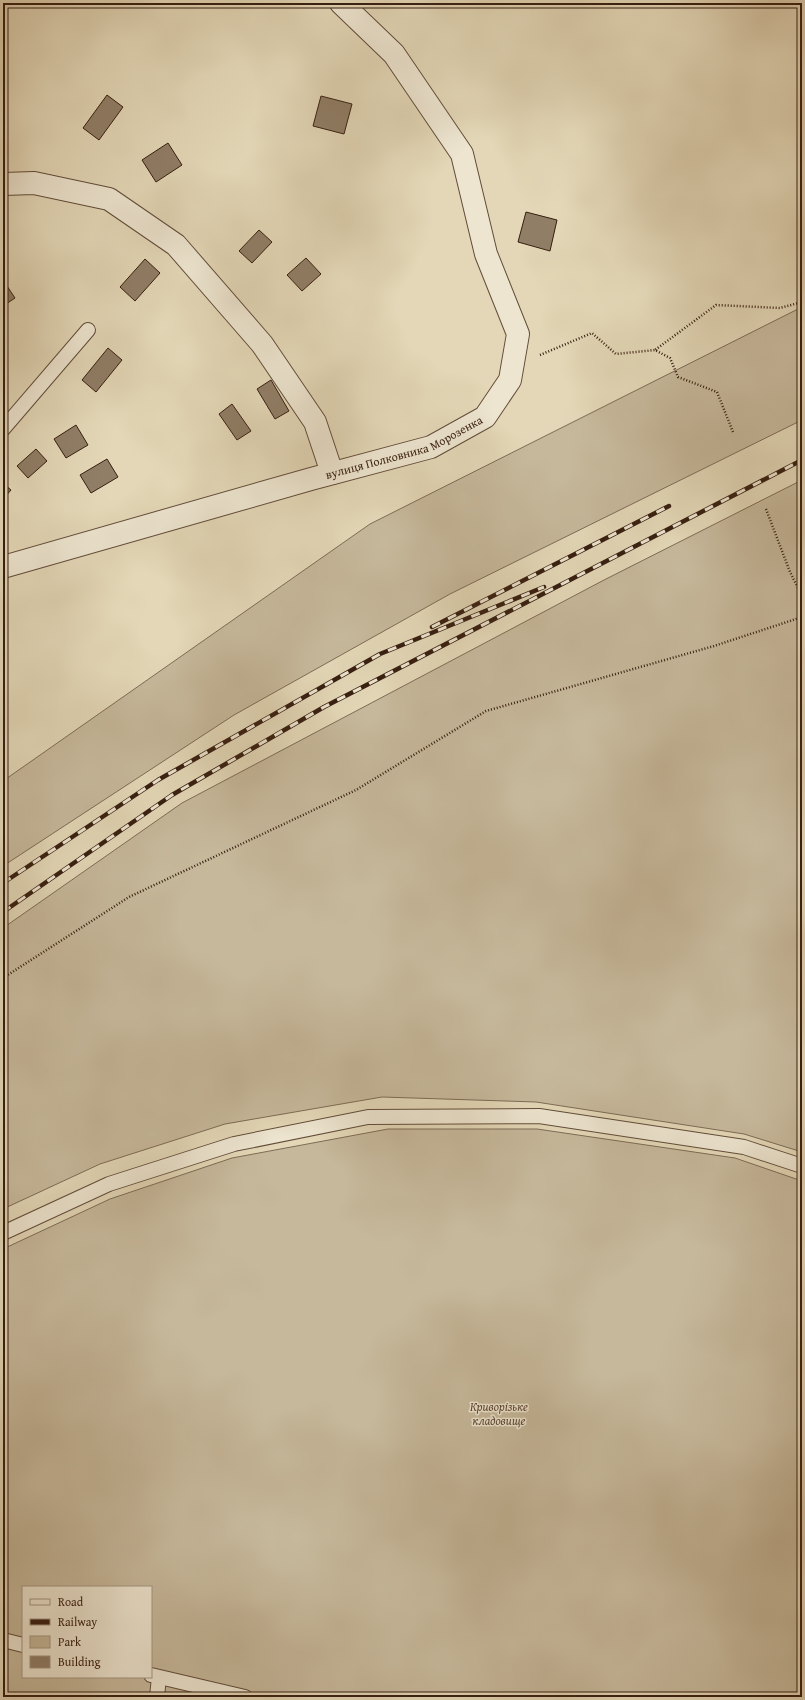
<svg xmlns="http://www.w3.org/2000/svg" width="805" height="1700" viewBox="0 0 805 1700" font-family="'Gentium Book Plus',serif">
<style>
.green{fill:#c6b89b;stroke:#7e6b56;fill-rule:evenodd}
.building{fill:#907e67;stroke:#371e10}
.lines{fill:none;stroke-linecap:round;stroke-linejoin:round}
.lane-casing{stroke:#624c3a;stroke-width:16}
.street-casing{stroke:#624c3a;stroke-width:24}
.path{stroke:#371e10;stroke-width:2.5;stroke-dasharray:1 2;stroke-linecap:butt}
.lane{stroke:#ede5d0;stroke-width:14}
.street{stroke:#ede5d0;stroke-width:22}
.rail-casing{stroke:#371e10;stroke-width:4.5}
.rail{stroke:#ede5d0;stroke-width:3;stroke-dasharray:9;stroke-linecap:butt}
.labels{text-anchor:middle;stroke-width:3;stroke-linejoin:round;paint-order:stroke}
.street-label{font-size:12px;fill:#371e10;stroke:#ede5d0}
.park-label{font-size:12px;font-style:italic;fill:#5b4433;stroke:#ede5d0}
</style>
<rect width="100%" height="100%" fill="#e3d7b7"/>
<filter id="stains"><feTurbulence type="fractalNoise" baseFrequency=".005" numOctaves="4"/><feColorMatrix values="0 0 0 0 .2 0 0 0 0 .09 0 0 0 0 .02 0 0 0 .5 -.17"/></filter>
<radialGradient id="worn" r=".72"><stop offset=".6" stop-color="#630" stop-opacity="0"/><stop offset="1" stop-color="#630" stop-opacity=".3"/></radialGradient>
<path class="green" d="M 802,307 L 802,420 L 450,594 L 234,715 L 3,866 L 3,781 L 370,524 Z
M 802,480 L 802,1152 L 744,1134 L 536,1102 L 382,1097 L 225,1124 L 100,1164 L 3,1209 L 3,928 L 182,803 L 604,580 Z
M 388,1129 L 537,1129 L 735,1158 L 802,1181 L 802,1697 L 3,1697 L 3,1249 L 110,1199 L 232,1158 ZM 23,1587 L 151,1587 L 151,1677 L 23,1677 Z"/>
<path class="building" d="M 107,95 L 123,107 L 99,140 L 83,128 Z
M 321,96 L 352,104 L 344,134 L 313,126 Z
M 168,143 L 182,165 L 156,182 L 142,160 Z
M 526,212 L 557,220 L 550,251 L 518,242 Z
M 259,230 L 272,242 L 252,263 L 239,251 Z
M 306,258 L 321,274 L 302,291 L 287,275 Z
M 145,259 L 160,273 L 135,301 L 120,287 Z
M 3,280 L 15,298 L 3,306 Z
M 108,348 L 122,360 L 96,392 L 82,380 Z
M 271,380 L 289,411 L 275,419 L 257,389 Z
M 232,404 L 251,431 L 237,440 L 219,414 Z
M 76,425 L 88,445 L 66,458 L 54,439 Z
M 36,449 L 47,461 L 28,478 L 17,466 Z
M 107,459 L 118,477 L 91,493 L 80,475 Z
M 3,483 L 11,490 L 3,499 Z"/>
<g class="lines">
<g class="lane-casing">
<path id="lane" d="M 3,429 L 88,330
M 3,1233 L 109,1184 L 234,1144 L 368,1117 L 539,1116 L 744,1147 L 802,1166
M 3,1640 L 23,1645
M 151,1675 L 245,1697
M 157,1697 L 159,1677"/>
</g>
<g class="street-casing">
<g id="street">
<path d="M 3,184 L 34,183 L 109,199 L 176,245 L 262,344 L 315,422 L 332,473"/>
<path id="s1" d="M 3,567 L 311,479 L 431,447 L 485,417 L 510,380 L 518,334 L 486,254 L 462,154 L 394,54 L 341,3"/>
</g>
</g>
<path class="path" d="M 540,355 L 592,333 L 616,354 L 655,350
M 733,432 L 717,392 L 678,377 L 670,358 L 655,350 L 716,305 L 780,308 L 802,302
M 766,509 L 790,572 L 802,596
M 3,978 L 129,897 L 356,790 L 486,711 L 714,646 L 802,617"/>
<use href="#lane" class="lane"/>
<use href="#street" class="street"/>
<g class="rail-casing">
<path id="rail" d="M 432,627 L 669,506
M 3,883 L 158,780 L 380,654 L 544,587
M 3,912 L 172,795 L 324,707 L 802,460"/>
</g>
<use href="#rail" class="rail"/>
</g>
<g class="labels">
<g class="street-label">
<text dy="4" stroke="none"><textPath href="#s1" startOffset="419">вулиця Полковника Морозенка</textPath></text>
</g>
<g class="park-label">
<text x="499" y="1411">Криворізьке<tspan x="499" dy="14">кладовище</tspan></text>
</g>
</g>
<rect width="805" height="1700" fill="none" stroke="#e3d7b7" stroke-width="16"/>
<rect x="4" y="4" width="797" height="1692" fill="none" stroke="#371e10" stroke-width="2"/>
<rect x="8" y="8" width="789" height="1684" fill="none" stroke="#371e10"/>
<rect x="22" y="1586" width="130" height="92" fill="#ede5d0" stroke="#a49583"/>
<rect x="30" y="1599" width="20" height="6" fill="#ede5d0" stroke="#a49583"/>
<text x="58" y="1606" font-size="12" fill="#371e10">Road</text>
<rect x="30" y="1619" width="20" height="6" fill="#371e10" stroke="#a49583"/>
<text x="58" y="1626" font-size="12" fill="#371e10">Railway</text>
<rect x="30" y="1636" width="20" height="12" fill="#c6b89b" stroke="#a49583"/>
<text x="58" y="1646" font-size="12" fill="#371e10">Park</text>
<rect x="30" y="1656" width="20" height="12" fill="#907e67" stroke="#a49583"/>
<text x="58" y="1666" font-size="12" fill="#371e10">Building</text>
<rect width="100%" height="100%" filter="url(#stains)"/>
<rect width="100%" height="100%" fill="url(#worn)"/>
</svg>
